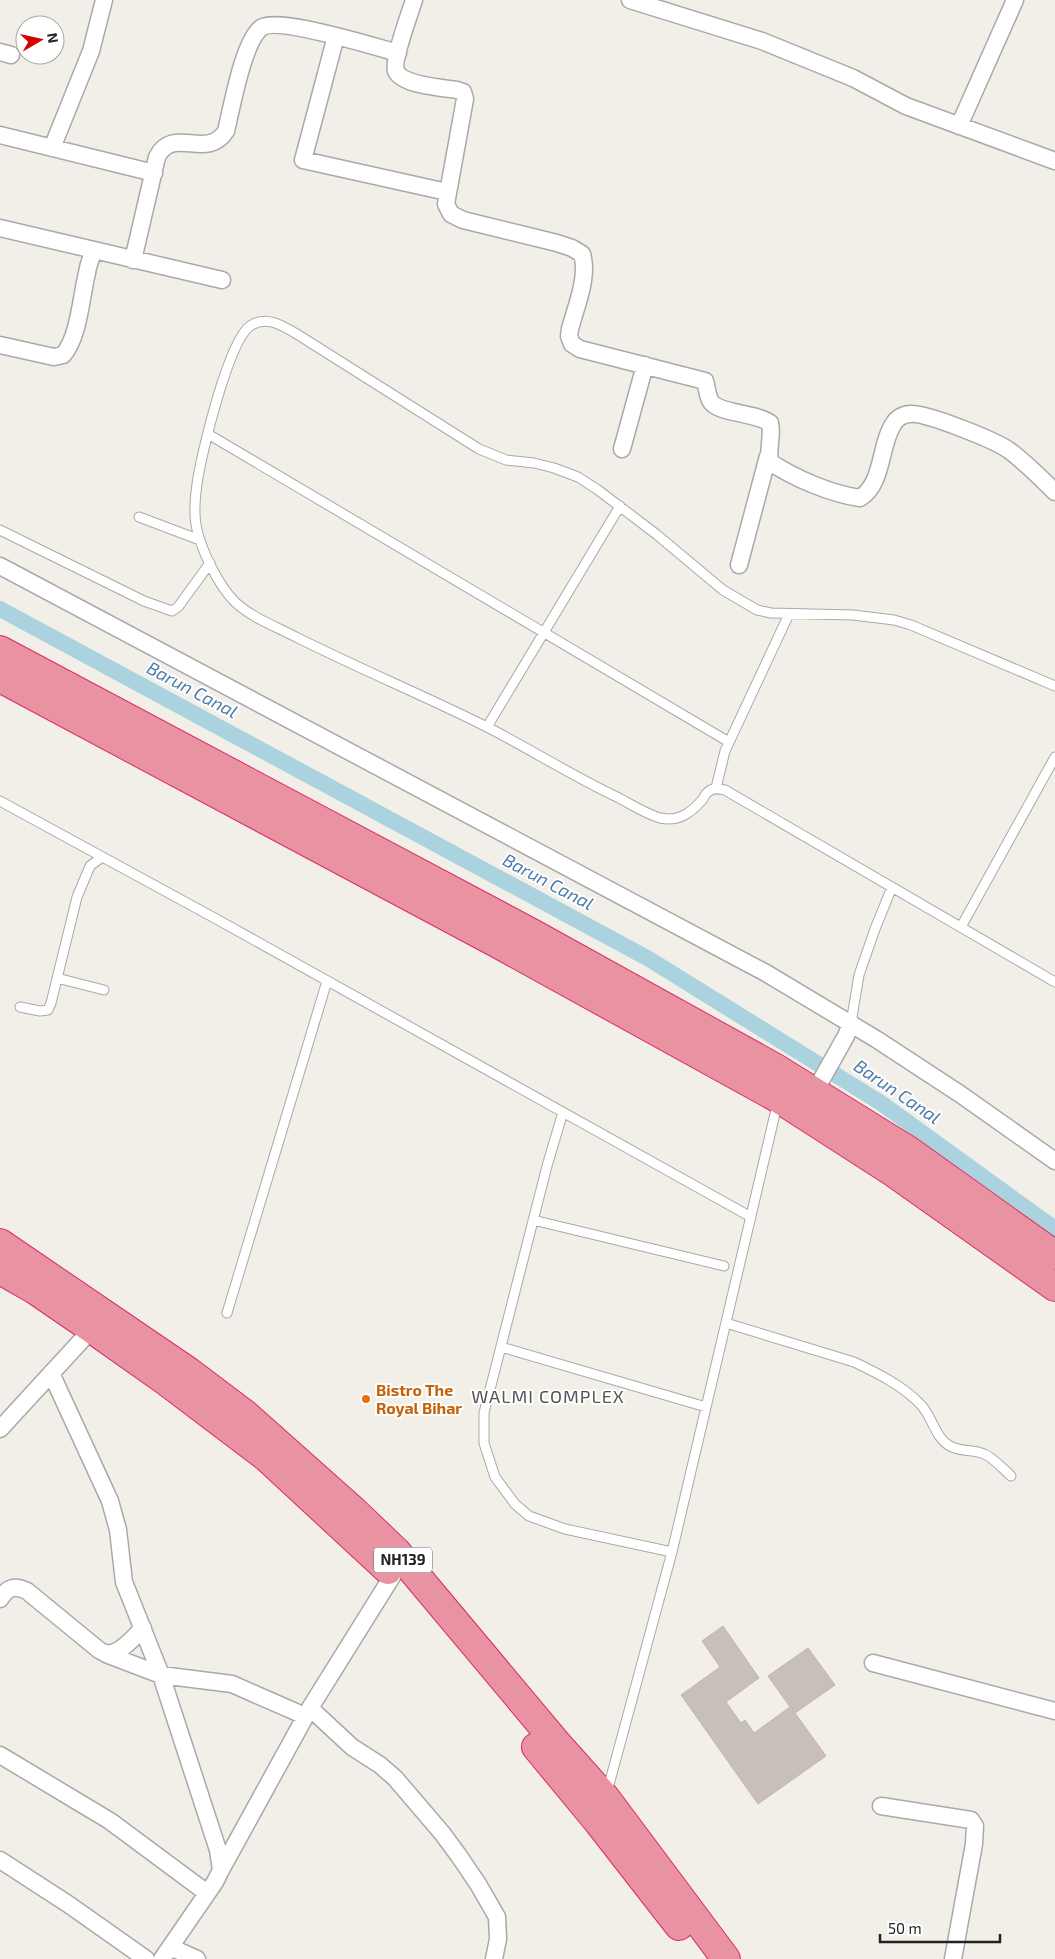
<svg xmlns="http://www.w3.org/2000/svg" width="1055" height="1959" viewBox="0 0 1055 1959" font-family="'Exo 2',sans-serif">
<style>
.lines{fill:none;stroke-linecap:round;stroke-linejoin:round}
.canal{stroke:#aad3df;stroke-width:16}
.building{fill:#c7bfb8;stroke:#c4b6ab}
.lane-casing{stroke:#a9a9a9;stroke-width:11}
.street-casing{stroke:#a9a9a9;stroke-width:19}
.highway-casing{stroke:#dc2a67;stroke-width:30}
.lane{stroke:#fff;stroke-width:9}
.street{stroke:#fff;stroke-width:16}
.highway{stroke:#e892a2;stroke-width:28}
.food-dot{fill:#e8710a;stroke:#fff;stroke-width:2}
.labels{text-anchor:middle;stroke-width:4;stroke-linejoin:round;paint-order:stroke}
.shield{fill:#fff;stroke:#646464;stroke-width:1}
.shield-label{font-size:15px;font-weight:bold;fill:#222}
.food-label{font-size:16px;font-weight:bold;fill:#c56008;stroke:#fff;text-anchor:start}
.water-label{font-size:18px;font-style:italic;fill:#4a7aab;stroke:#fff}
.neighbourhood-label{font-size:18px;letter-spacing:1px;fill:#555;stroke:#fff}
</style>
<rect width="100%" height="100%" fill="#f2efe9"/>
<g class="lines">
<path class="canal" d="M 0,609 L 649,959 L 881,1103 L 1055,1229"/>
</g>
<path class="building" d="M 723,1626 L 759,1678 L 726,1702 L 741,1723 L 745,1720 L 754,1733 L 790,1707 L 768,1676 L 808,1648 L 835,1685 L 795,1713 L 826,1756 L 758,1804 L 681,1695 L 720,1667 L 702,1641 Z"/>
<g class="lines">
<g class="lane-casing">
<path id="lane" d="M 208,434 L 729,742
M 139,517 L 200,540
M 0,530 L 144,601 L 172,611 L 178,607 L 210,563
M 1055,686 L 911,625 L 894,620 L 853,615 L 771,613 L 757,610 L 723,590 L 656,534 L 598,490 L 578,477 L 554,468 L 534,463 L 506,460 L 479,449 L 300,336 C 285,327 267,314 250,326 C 228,342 201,455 197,484 C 195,497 194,512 196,525 C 200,548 218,585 235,602 C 252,618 277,627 298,638 C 360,669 425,696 487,727 C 532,750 574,777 619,798 C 632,805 646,814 660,818 C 679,822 691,813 703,799 C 704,797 706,793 708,792 C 713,787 719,789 725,790 L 1055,982
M 487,727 L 620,506
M 716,788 L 725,751 L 789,614
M 0,801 L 220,921 L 751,1217
M 961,927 L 1055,757
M 57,978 L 104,990
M 20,1007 L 40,1011 L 48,1010 L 51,1003 L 77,897 L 90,866 L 102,857
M 851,1023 L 859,975 L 875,929 L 892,887
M 563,1112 L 547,1166 L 484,1413 L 484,1443 L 495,1477 L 515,1504 L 529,1516 L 565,1529 L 672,1552
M 533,1220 L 724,1266
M 227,1313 L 327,981
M 726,1323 L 854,1362 C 877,1373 904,1386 922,1406 C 932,1417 936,1439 950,1446 C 960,1452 973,1449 984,1454 C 994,1458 1003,1469 1011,1476
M 501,1347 L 706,1407
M 607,1792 L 672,1552 L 778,1101"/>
</g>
<g class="street-casing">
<path id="street" d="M 414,0 C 410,13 392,61 396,71 C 402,85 443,88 457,90 L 463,92 L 465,99 L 446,204 L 451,214 L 463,220 L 557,243 L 572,248 L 582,254 C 589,277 576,306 570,329 L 569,336 L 572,344 L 580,349 L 705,381 C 707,387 707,394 710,400 C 716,414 755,412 770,423 C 773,436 767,452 770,462 C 794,478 831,494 860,498 C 884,483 879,445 894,423 C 897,418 904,414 910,414 C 925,412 997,441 1010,451 C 1026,463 1041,478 1055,492
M 630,0 L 762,41 L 853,78 L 906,106 L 1055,161
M 336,36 L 303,160 L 447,192
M 0,52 L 11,55
M 959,126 L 1015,0
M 0,135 L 154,173
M 52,148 L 91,51 L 104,0
M 0,228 L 222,280
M 133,260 L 157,157 C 173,125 207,161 226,131 C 232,107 243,42 261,28 C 276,16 376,47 398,53
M 0,345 L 54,357 L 63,355 C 79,337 81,297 87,273 C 88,265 91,258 94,250
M 622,449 L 645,365
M 739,565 L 768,456
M 0,566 L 766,973 L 876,1039 L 960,1094 L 1055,1161
M 815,1091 L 846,1036 L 851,1023
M 51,1373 L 110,1501 L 118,1530 L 124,1582 L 161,1675 L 218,1850 L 221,1870 L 215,1882 L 162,1959
M 0,1429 L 92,1329
M 0,1599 C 8,1587 14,1585 27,1591 L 99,1650 C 101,1651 103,1653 106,1653 C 119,1656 135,1636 143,1628
M 106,1654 L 161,1675 L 232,1684 L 305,1716
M 873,1663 L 1055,1711
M 310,1708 L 352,1747 L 380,1765 L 395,1778 L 442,1833 L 459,1856 L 478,1884 L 497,1917 L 498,1939 L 494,1959
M 0,1755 L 110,1821 L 207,1893
M 881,1806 L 971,1820 L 975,1826 L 974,1844 L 953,1959
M 0,1860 L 68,1904 L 146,1959
M 221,1870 L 310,1708 L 393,1575
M 170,1947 L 197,1959"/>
</g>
<g class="highway-casing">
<path id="highway" d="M 0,650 L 532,933 L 774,1067 L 908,1150 L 1055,1255
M 0,678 L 500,945 L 779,1099 L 894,1173 L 1055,1287
M 0,1243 L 188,1371 L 245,1414 L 354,1511 L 396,1551 L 555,1741 L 605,1797 L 726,1959
M 0,1270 L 35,1290 L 92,1329 L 167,1382 L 266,1457 L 388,1570
M 536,1747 L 598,1822 L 679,1926"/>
</g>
<use href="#lane" class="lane"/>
<use href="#street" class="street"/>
<use href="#highway" class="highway"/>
</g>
<circle class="food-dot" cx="366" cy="1399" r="5"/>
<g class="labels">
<rect class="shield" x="374" y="1547.5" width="58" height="25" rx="4"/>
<g class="shield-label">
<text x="403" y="1565">NH139</text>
</g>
<g class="food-label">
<text x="376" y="1396">Bistro The<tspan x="376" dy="18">Royal Bihar</tspan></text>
</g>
<g class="water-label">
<text transform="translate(192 690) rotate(28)" y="6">Barun Canal</text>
<text transform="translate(548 882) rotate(28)" y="6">Barun Canal</text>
<text transform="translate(897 1092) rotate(34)" y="6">Barun Canal</text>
</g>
<g class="neighbourhood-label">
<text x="548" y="1403">WALMI COMPLEX</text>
</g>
</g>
<g transform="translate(40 40) rotate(81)"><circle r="24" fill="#ffffff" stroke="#a7a7a7"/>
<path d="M0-4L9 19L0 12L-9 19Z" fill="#d40000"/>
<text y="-8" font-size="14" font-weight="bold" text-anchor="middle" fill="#222222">N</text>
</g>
<path d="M880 1934v8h120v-8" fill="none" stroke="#222222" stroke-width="2.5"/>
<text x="888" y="1934" font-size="15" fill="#222222" stroke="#ffffff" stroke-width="4" paint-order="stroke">50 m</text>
</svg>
